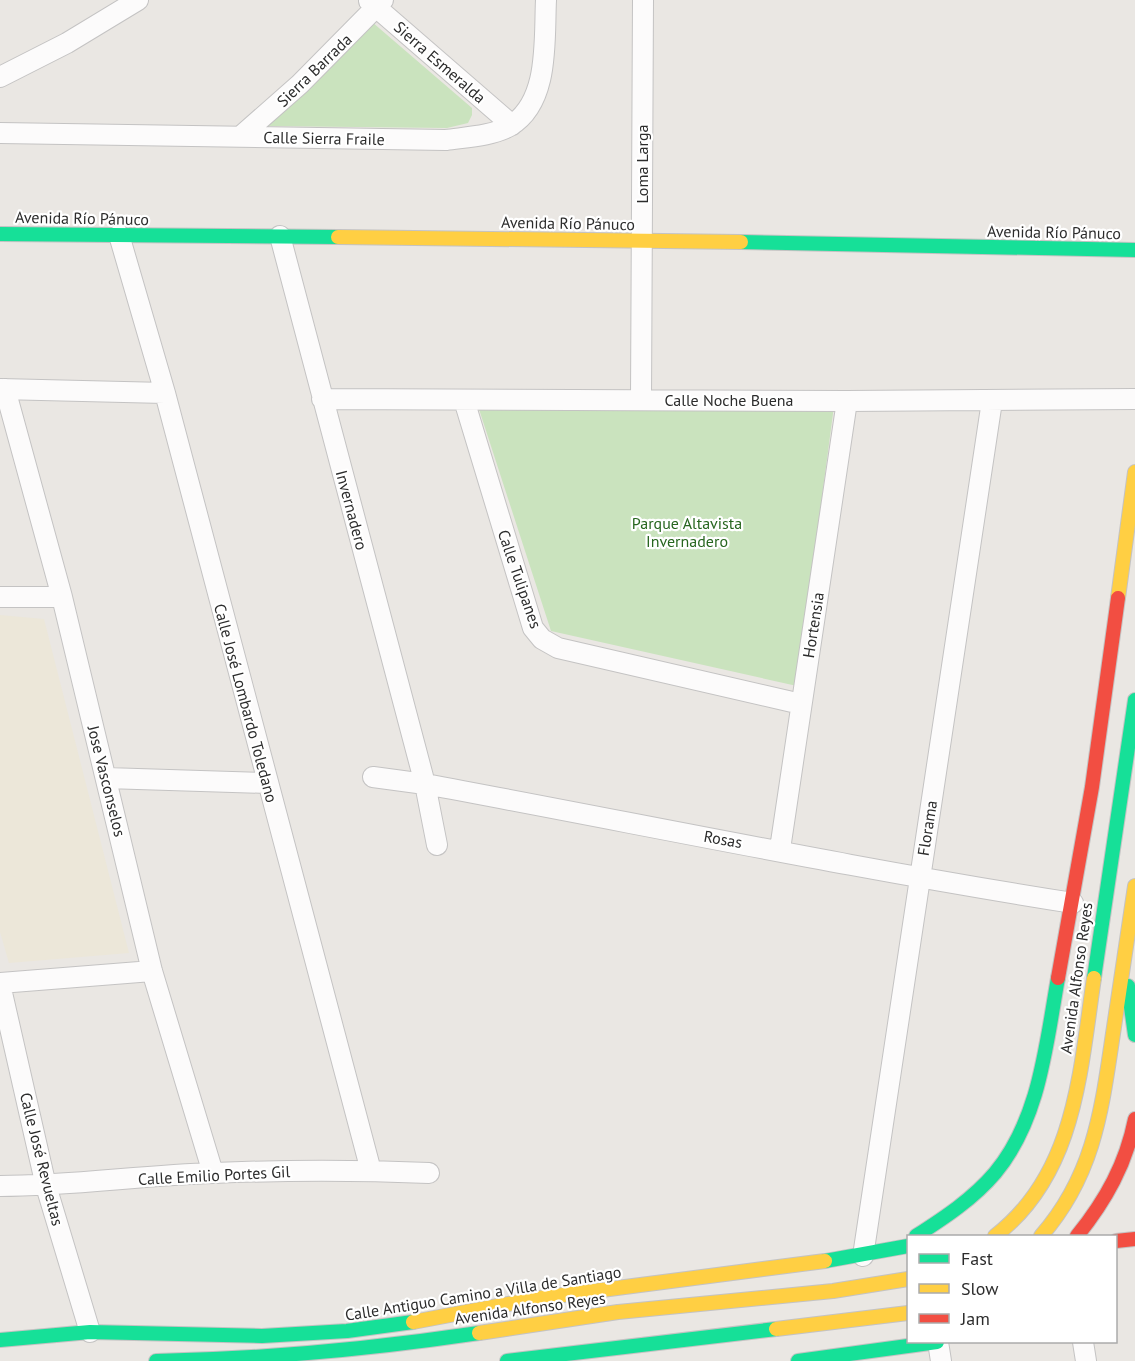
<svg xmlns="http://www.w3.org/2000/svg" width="1135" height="1361" viewBox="0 0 1135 1361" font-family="'PT Sans',sans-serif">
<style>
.education{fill:#ece7d9}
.green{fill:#cae3be}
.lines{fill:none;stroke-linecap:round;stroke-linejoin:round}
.street-casing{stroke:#c4c3c3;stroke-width:22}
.fast-casing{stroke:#c4c3c3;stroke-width:16}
.slow-casing{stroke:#c4c3c3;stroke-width:16}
.jam-casing{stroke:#c4c3c3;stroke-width:16}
.street{stroke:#fcfbfb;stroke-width:20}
.fast{stroke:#16e098;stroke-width:14}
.slow{stroke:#ffcf43;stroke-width:14}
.jam{stroke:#f24e42;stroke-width:14}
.labels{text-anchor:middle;stroke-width:4.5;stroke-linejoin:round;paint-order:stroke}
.street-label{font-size:16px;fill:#2c2c2c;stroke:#fff}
.park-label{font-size:16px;fill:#27661f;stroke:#fff}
</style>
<rect width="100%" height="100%" fill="#eae7e3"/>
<path class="education" d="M 0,615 L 44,619 L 129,953 L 9,963 L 0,932 Z"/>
<path class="green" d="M 372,22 L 472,108 L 472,115 L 468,123 L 447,128 L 264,126 Z
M 478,406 L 834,406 L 797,686 L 551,631 Z"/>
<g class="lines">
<g class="street-casing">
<path id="street" d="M 369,1 L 512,125
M 0,77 L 67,43 L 138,0
M 0,133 L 446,140 C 467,137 492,136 510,126 C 550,102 544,39 546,0
M 241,136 L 300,84 L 383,0
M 119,235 L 165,393 L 371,1171
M 280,236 L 425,784 L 437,845
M 0,389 L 165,393
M 5,389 L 62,597 L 152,971 L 213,1173
M 322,399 L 847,401 L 1135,399
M 641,399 L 643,0
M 464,400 L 533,628 L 542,639 L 558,648 L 801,704
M 0,597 L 62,597
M 373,777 L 425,784 C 641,824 856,869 1073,903
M 106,778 L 267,783
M 780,849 L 847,401
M 0,983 L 152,971
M 0,984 L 46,1186 L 90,1332
M 0,1186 C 72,1186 143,1175 214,1173 C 286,1170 358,1170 429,1173
M 863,1256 L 992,401
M 938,1342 L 941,1361
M 1083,1342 L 1086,1361"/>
</g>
<g class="fast-casing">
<path id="fast" d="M 0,234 L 338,237
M 741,242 L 1135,250
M 1094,978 L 1135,700
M 1128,986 L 1135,1035
M 916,1236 C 944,1218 973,1199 995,1173 C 1040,1119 1046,1044 1058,978
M 825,1261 L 908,1246
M 0,1340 L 90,1332 L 262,1336 L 347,1331 L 413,1322
M 156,1361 C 265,1359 371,1349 479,1333
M 507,1361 L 776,1329
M 798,1361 L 937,1342"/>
</g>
<g class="slow-casing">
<path id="slow" d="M 338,237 L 741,242
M 1118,598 L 1135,472
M 995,1236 C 1076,1174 1080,1071 1094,978
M 1041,1236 C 1096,1173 1102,1106 1114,1027 C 1121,980 1128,933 1135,886
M 413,1322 L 540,1298 L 825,1261
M 776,1329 L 908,1313
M 479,1333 L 618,1312 L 833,1291 L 908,1279"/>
</g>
<g class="jam-casing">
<path id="jam" d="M 1058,978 L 1092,787 L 1118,598
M 1077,1236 C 1106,1200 1126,1164 1135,1119
M 1116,1241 L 1135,1239"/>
</g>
<use href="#street" class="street"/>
<use href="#fast" class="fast"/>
<use href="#slow" class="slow"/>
<use href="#jam" class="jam"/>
</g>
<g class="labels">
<g class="street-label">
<text transform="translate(440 62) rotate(41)" y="6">Sierra Esmeralda</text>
<text transform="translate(314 70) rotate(-44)" y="6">Sierra Barrada</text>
<text transform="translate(324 138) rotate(1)" y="6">Calle Sierra Fraile</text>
<text transform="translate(642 164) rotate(-90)" y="6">Loma Larga</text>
<text transform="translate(82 218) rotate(1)" y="6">Avenida Río Pánuco</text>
<text transform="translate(568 223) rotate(1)" y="6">Avenida Río Pánuco</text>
<text transform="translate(1054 232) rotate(1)" y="6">Avenida Río Pánuco</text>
<text x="729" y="406">Calle Noche Buena</text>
<text transform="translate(352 510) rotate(75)" y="6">Invernadero</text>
<text transform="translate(520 579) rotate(71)" y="6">Calle Tulipanes</text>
<text transform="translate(813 625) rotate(-81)" y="6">Hortensia</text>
<text transform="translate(246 703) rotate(75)" y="6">Calle José Lombardo Toledano</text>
<text transform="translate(107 781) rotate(76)" y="6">Jose Vasconselos</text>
<text transform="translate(927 828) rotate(-81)" y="6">Florama</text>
<text transform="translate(723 839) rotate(10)" y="6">Rosas</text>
<text transform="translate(1076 978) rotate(-82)" y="6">Avenida Alfonso Reyes</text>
<text transform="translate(42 1159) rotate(76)" y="6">Calle José Revueltas</text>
<text transform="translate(214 1175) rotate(-3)" y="6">Calle Emilio Portes Gil</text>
<text transform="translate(483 1293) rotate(-9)" y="6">Calle Antiguo Camino a Villa de Santiago</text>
<text transform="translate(530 1308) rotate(-8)" y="6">Avenida Alfonso Reyes</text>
</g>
<g class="park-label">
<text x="687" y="529">Parque Altavista<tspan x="687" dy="18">Invernadero</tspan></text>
</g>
</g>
<rect x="907" y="1235" width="210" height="108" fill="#ffffff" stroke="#ababab" stroke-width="1.5"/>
<rect x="919" y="1254" width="30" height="9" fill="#16e098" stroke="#ababab" stroke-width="1.5"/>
<text x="961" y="1265" font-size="18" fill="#2c2c2c">Fast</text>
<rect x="919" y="1284" width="30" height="9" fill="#ffcf43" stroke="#ababab" stroke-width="1.5"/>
<text x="961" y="1295" font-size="18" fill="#2c2c2c">Slow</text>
<rect x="919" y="1314" width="30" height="9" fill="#f24e42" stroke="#ababab" stroke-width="1.5"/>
<text x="961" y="1325" font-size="18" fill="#2c2c2c">Jam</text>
</svg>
